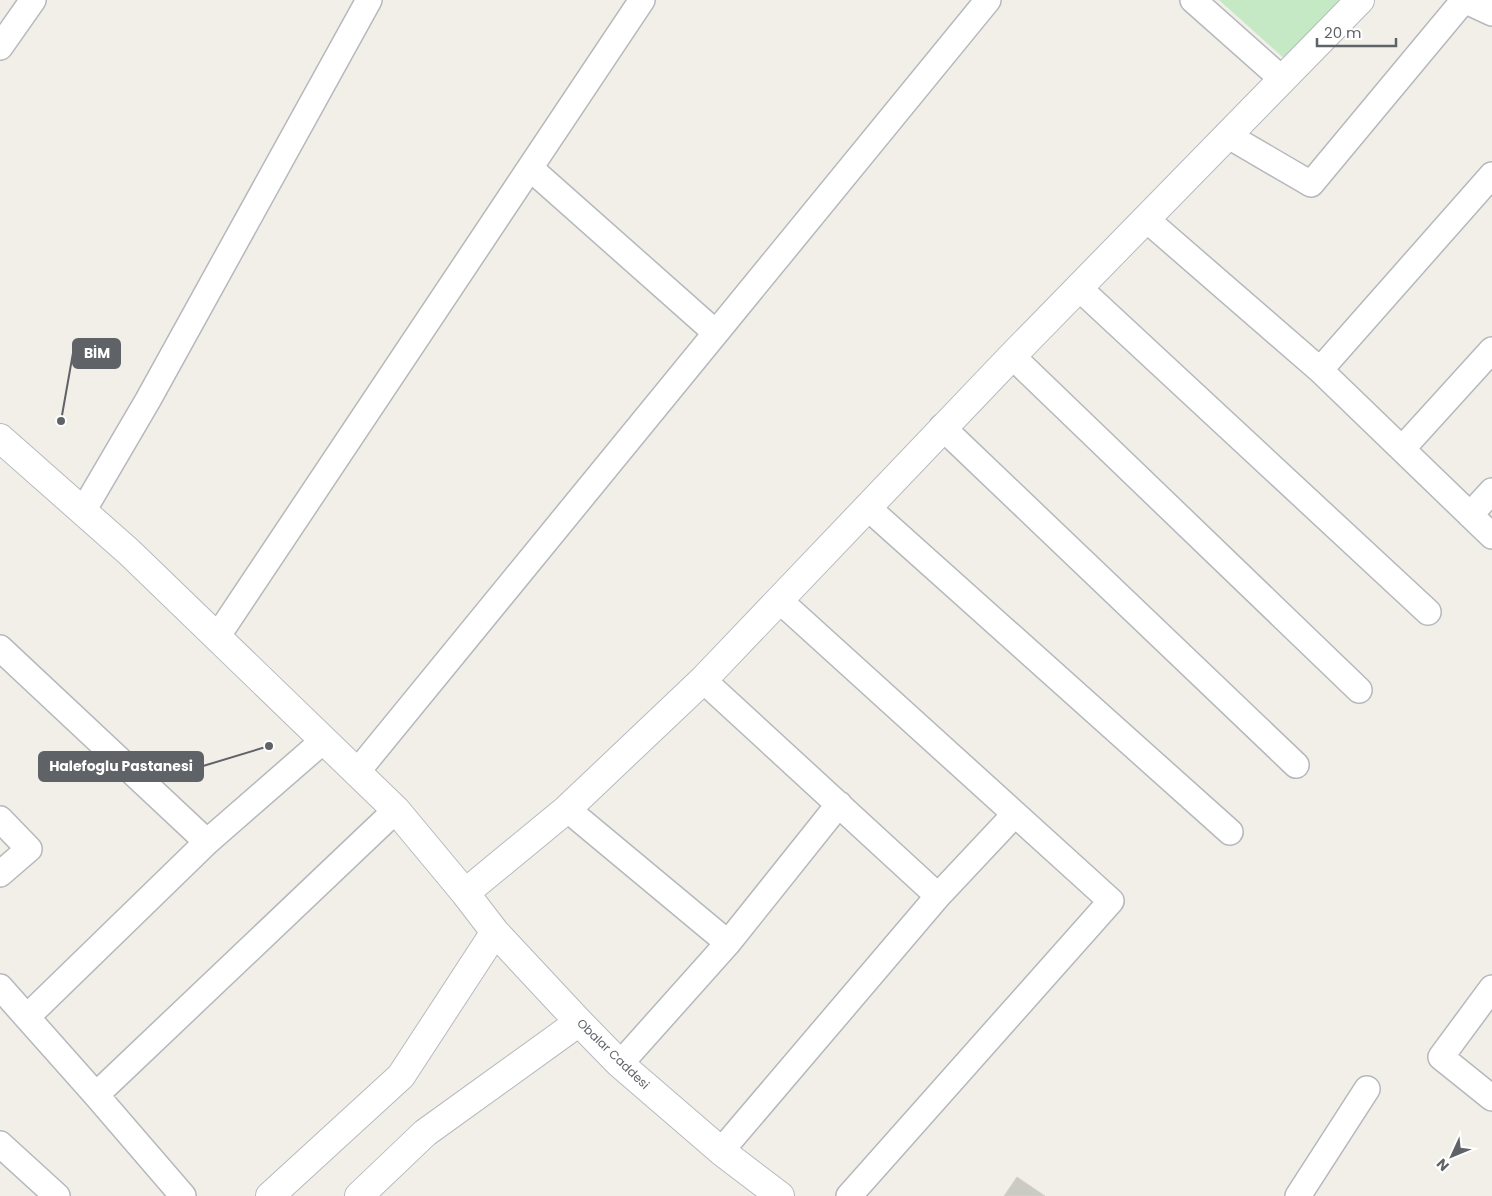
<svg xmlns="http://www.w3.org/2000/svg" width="1492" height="1196" viewBox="0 0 1492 1196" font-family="Poppins,sans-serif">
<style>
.green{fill:#c5e8c5}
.building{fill:#cccac5;stroke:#d6d1c6}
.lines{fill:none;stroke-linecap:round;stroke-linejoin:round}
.minor-casing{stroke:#b5b8bc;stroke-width:28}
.secondary-casing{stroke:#b6babf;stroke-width:30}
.minor{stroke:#fff;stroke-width:25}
.secondary{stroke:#fff;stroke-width:28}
.labels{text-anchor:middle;stroke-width:5;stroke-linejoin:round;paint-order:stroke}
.street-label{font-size:12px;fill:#5f6368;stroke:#fff}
.leader{fill:none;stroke:#5f6368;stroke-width:2}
.callout-dot{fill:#5f6368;stroke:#fff;stroke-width:2}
.callout{fill:#5f6368;stroke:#5f6368;stroke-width:2}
.callout-label{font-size:14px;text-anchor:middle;font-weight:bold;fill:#fff}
</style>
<rect width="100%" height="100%" fill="#f1efe8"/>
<path class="green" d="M 1219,0 L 1349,0 L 1286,60 Z"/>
<path class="building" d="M 1017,1177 L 1045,1196 L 1004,1196 Z"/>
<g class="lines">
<g class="minor-casing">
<path id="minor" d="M 1193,0 L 1282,79
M 0,47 L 33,0
M 1227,135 L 1311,184 L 1464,0 L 1492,13
M 530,168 L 716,333
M 1146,219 L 1320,370 L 1492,536
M 1079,288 L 1428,612
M 1012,356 L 1359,690
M 1320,370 L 1492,175
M 942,427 L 1296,765
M 1402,449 L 1492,350
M 867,507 L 1230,832
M 83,511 L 148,400 L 369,0
M 1470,515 L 1492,491
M 779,600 L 1111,901 L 849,1196
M 217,637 L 642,0
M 0,648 L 207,842
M 703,680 L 938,896 L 721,1151
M 357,772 L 988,0
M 567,809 L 728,943
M 0,819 L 29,849 L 0,874
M 938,896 L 1015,814
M 0,987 L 96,1095 L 183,1196
M 1492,988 L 1441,1057 L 1492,1098
M 27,1017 L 207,842 L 324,740
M 620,1064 L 728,943 L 839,804
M 96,1095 L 396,810
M 0,1144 L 57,1196
M 1298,1196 L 1367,1089"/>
</g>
<g class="secondary-casing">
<path id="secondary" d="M 0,438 L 129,552 L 396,810 L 465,893 L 495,932 L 579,1022 L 620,1064 L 721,1151 L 780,1196
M 465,893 L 567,809 L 703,680 L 1012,356 L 1360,0
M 270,1196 L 401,1076 L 495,932
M 359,1196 L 425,1133 L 579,1022"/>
</g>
<use href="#minor" class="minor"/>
<use href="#secondary" class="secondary"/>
</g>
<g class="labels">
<g class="street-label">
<text transform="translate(613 1054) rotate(44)" y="4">Obalar Caddesi</text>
</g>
</g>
<path class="leader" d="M61 421L73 353M269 746L203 766"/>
<g class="callout-dot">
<circle cx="61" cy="421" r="5"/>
<circle cx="269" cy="746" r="5"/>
</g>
<g class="callout">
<rect x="73" y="339" width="47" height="29" rx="5"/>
<rect x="39" y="752" width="164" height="29" rx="5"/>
</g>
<g class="callout-label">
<text x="97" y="358">BİM</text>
<text x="121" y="771">Halefoglu Pastanesi</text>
</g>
<g transform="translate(1452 1156) rotate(226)" stroke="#ffffff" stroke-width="4" paint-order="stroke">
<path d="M0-4L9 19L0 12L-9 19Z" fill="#5f6368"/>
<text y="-8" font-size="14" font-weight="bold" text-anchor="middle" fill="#5f6368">N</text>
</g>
<path d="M1317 38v8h79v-8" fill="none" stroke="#5f6368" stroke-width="2.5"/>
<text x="1324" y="38" font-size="15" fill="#5f6368" stroke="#ffffff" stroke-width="4" paint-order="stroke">20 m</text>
</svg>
